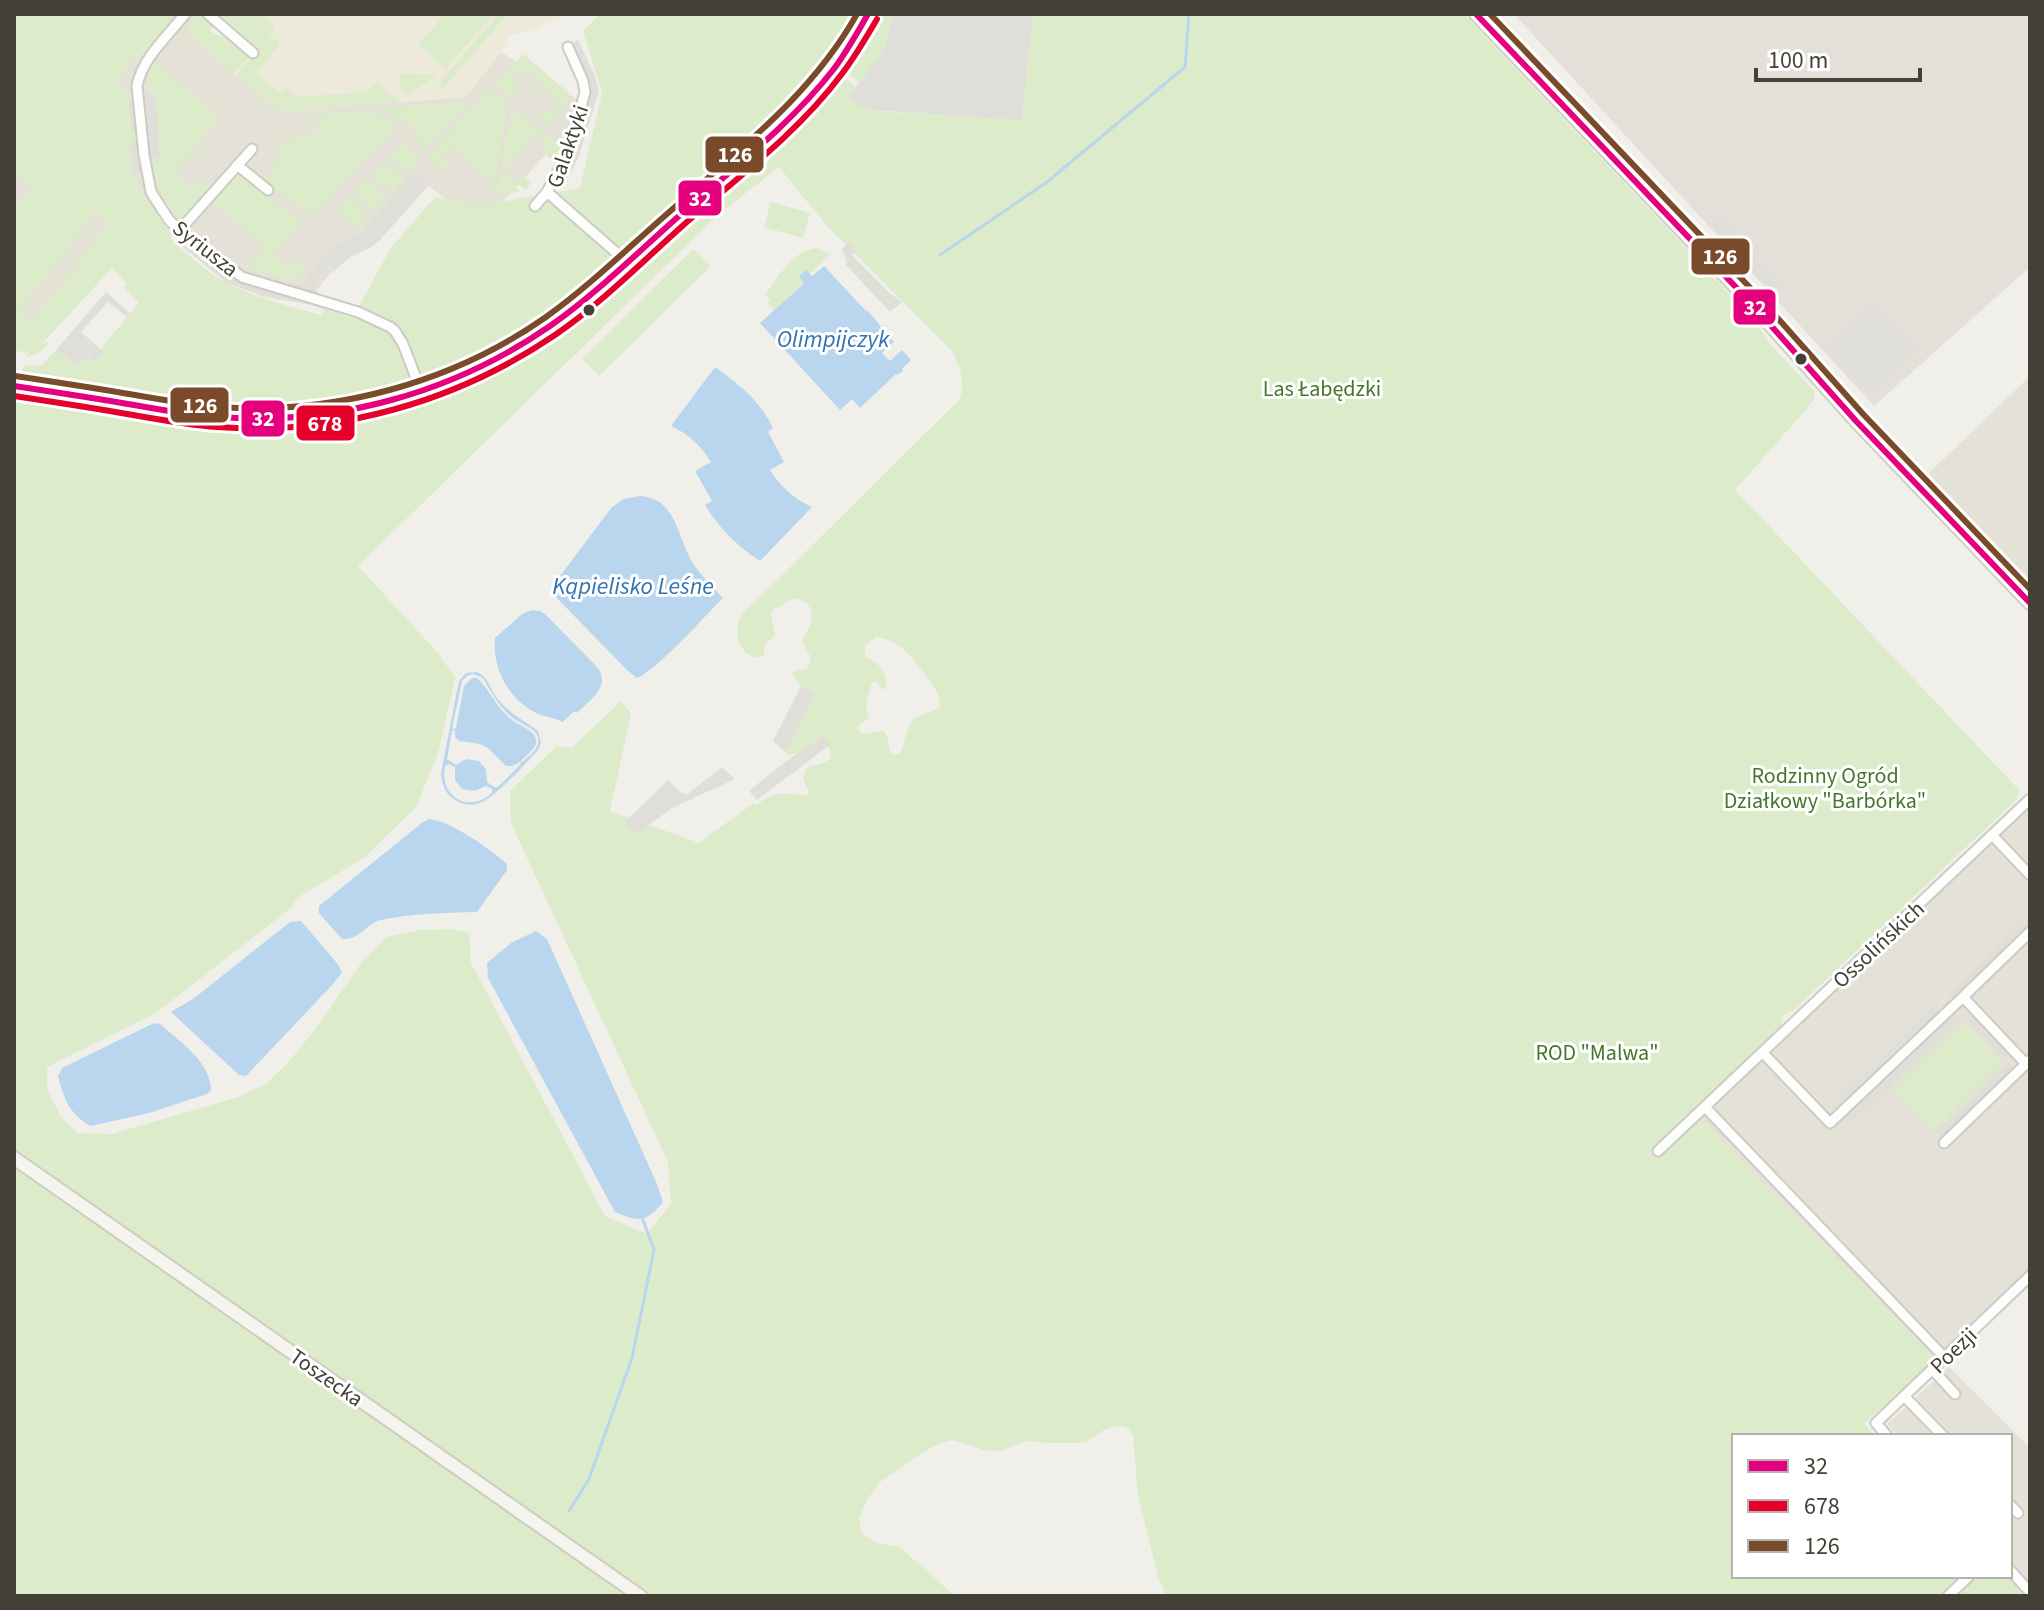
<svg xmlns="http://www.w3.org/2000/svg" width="2044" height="1610" viewBox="0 0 2044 1610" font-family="'Source Sans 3',sans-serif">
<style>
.residential{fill:#e4e1d6}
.industrial{fill:#e3e0da}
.education{fill:#eeeadb}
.green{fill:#dcebc9;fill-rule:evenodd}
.parking{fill:#dfded9}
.water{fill:#b9d6ee;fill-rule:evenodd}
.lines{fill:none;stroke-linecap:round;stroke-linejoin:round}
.stream{stroke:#b9d6ee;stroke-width:3}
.street-casing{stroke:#cccbc5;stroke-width:13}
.secondary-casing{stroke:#cfccc0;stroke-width:16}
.street{stroke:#fdfdfc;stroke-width:9}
.secondary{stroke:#f6f4ee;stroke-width:12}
.bus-1-casing{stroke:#fff;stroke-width:12}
.bus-2-casing{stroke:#fff;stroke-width:12}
.bus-3-casing{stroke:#fff;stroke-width:12}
.bus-1{stroke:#e5007d;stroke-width:6}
.bus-2{stroke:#e4002b;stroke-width:6}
.bus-3{stroke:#7a4b2a;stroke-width:6}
.bus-dot{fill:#454035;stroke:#fff;stroke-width:3}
.labels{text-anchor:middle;stroke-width:6;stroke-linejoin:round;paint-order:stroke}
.street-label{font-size:22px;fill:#454035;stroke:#fff}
.park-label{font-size:22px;fill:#437729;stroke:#fff}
.water-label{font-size:24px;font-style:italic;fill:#2f74b1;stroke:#fff}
.line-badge{stroke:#fff;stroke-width:3}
.badge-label{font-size:22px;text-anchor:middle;font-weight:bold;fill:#fff}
</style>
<rect width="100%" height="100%" fill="#f0efe9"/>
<path class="residential" d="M 14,14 L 199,14 L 186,33 L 282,112 L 465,97 L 501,52 L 576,99 L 573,125 L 479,227 L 428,185 L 378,242 L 369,248 L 350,257 L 326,278 L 318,289 L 311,305 L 264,297 L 233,285 L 177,240 L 173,235 L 174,233 L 147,204 L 120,224 L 14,353 Z
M 2030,376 L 2030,586 L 1926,476 Z
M 2030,803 L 2030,1268 L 1936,1360 L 1700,1118 Z
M 1949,1367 L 2030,1448 L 2030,1596 L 1868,1596 L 2010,1576 L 2010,1436 L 1897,1436 L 1887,1424 Z"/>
<path class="industrial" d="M 1514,14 L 2030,14 L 2030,267 L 1874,406 Z"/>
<path class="education" d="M 219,14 L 571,14 L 538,26 L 535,30 L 509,36 L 501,52 L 465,97 L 282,112 L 234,74 L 257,48 Z"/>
<path class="green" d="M 14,14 L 175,14 L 141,60 L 132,60 L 117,83 L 136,97 L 139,143 L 131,144 C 126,179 152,209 173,235 L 170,239 C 188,254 205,271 225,282 C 255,298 289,306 321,315 L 324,309 L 353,318 L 390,249 L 435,197 L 478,206 L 580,188 L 602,93 L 583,31 L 600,14 L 861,14 L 835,69 L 855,87 L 847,97 C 862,107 873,111 890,112 L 1022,119 L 1033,14 L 1464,14 L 1756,322 L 1769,343 L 1814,391 L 1815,398 L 1810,405 L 1735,490 L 2020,791 L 2016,800 L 1794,1010 L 1782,1016 L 1782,1026 L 1645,1158 L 1700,1118 L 1936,1360 L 1864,1423 L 1875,1436 L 1734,1436 L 1734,1576 L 2010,1576 L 2030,1596 L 1166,1596 L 1158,1576 L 1138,1495 L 1133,1436 L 1128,1428 L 1120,1426 L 1113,1427 L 1102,1431 L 1088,1441 L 1079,1443 L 1046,1443 L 1026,1441 L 1001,1451 L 984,1450 L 953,1440 L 938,1444 L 920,1454 L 880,1482 L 867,1500 L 859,1519 L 862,1533 L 876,1543 L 899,1547 L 932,1575 L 954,1596 L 14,1596 L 14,398 L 218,429 L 285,410 C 260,409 229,415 205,404 L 14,373 L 21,374 L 23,366 L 42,365 L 56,350 L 78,367 L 88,356 L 94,362 L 103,352 L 101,349 L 139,302 L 124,288 L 127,284 L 112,268 L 42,344 L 50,341 C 42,351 38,355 25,356 L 32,350 L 25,353 L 14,350 L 14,207 L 32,188 L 14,171 ZM 779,167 L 827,226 L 953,352 C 959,367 967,384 959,400 L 757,600 C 751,606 742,612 739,620 C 733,637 743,662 763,656 L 765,645 L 775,635 L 771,613 L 774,609 C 784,607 783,603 790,600 C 794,598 800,599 803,601 C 820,611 809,628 802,641 L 811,658 L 808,668 L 791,673 L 801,686 L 815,694 L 790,746 L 785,752 L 788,755 L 798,753 L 823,736 L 829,745 L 828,746 L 831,757 C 824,767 815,762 806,769 L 803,779 L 808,789 L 808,794 L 805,796 C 787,793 772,791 757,805 L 752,804 C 735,818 716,829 699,843 L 610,811 L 631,713 L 621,701 L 572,748 L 557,746 L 510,791 L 511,823 L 668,1162 L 671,1204 L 647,1234 L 605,1216 L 471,963 L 469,933 L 452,929 L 419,930 L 387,937 L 364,959 L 322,1020 L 289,1062 L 266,1084 L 238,1097 L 112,1134 L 77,1133 L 60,1115 L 47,1090 L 47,1067 L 156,1013 L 292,907 L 297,898 L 365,857 L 416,807 L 438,754 L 455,677 L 437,652 L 358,566 L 720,213 ZM 96,213 L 108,224 L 78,261 L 80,263 L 31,320 L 19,310 L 67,252 L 71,243 ZM 876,637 C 900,640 914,659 926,677 C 934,687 940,693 940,706 C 933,713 926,712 917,717 C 906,725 905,741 901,752 L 896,755 L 891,753 C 888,747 889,739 885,732 L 881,731 L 864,734 L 856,728 L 869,718 C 863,709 869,693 872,683 L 876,681 L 883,689 L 886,689 C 889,673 879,663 865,656 L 865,645 Z
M 199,14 L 207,14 L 217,22 L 209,31 L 247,48 L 252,53 L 257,48 L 219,14 L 231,14 L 235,19 L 239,14 L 261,14 L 275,26 L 269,34 L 280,44 L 257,74 L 280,93 L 285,87 L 297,97 L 367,92 L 376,82 L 401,102 L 282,112 L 236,75 L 254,55 L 252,53 L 234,74 L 185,32 Z
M 445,14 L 493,14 L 446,69 L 418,45 Z
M 499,14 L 508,14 L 443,89 L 438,84 Z
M 875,14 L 893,14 L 885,46 L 880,58 L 860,83 L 851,76 L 847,66 Z
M 523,54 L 568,92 L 565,105 L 548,127 L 538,120 L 547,110 L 551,113 L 560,101 L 522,68 L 511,79 L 519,86 L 510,97 L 495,84 Z
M 155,62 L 215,112 L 216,124 L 174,173 L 189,186 L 197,177 L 210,188 L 181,221 C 164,207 155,186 153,164 L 162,159 L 159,155 L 156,95 L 147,88 L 148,71 Z
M 400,74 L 434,75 L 435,77 L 405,95 L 400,83 Z
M 491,89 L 508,103 L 493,191 L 482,193 L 492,181 L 453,147 L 442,159 L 450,166 L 445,172 L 427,157 Z
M 472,102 L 424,152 C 411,122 406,120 375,109 Z
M 512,107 L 560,147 L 559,152 L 552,160 L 542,152 L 547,145 L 535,135 L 503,172 L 515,183 L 523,175 L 531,183 L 526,190 L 516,183 L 514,186 L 520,191 L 496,195 Z
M 366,110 L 398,123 L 366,160 L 363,158 L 315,215 L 311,211 L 307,215 L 264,179 L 279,161 L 273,154 L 284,141 L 308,134 L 312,137 L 320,115 Z
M 402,143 L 420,157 L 407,173 L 388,158 Z
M 385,162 L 404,177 L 392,192 L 370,174 L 375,168 L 378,170 Z
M 243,176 L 301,222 L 274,254 L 288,267 L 295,259 L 305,267 L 305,270 L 297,280 L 293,281 L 247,267 L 264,246 L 212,202 L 232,178 Z
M 366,179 L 386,196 L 373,211 L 353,193 Z
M 350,198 L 369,216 L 359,227 L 356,228 L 338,212 Z
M 771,202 L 810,213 L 803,238 L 764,227 Z
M 817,248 L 831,254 L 810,274 L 806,270 L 799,277 L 804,282 L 774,310 L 768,303 L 771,301 L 765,295 C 779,277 792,250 817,248 Z
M 693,249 L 711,266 L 599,376 L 582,359 Z
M 1964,1023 L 2002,1064 L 1934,1129 L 1894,1089 Z"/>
<path class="parking" d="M 893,14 L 1033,14 L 1022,120 L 871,110 L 859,105 L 847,97 L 880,58 L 885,46 Z
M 578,40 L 594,74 L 599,91 L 578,159 L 563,186 L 557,182 L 571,155 L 590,93 L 587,76 L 572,43 Z
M 156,95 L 159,155 L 152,156 L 154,184 L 159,199 L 172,216 L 223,259 L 242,270 L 285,285 L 293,287 L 303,284 L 331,248 L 363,231 L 415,172 L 429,185 L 378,242 L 369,248 L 350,257 L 335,270 L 329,266 L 319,277 L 315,283 L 315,288 L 318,294 L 325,298 L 322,308 L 284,294 L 280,300 L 244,289 L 227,283 L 179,244 L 182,238 L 166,224 L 152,206 L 146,190 L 142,172 L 134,172 L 131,143 L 139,143 L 138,131 L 132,131 L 129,98 Z
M 1719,220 L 1779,285 L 1773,292 L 1712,226 Z
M 847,243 L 857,249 L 852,255 L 888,292 L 902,302 L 890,312 L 845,264 L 847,262 L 842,250 Z
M 106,292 L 131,314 L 128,318 L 108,302 L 81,332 L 104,352 L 94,362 L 88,356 L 78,367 L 56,350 Z
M 1875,308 L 1913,347 L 1874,387 L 1866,387 L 1831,351 Z
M 801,686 L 815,694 L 790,746 L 785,752 L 773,741 Z
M 823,736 L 830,745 L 757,800 L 749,791 L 781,765 Z
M 722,767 L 735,779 L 672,808 L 637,834 L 625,822 L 668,780 L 681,793 L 688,794 Z
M 2030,915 L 2030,927 L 1956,999 L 1950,993 Z
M 1936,1005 L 1942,1011 L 1845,1104 L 1839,1098 Z
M 1955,1012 L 1961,1019 L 1853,1121 L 1847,1116 Z
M 1975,1016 L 2009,1052 L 2003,1058 L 1968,1022 Z
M 2009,1063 L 2015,1069 L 1943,1138 L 1936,1132 Z"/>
<path class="water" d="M 824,266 L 866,311 L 868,311 L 894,342 L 882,353 L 890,361 L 902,350 L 911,360 L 902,369 L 903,371 L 897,375 L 896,374 L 860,408 L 852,399 L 840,410 L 760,323 L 804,283 L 799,276 L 806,270 L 812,276 Z
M 715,367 C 739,384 760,401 773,428 L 768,432 L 784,462 L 770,470 C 781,487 794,499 812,507 L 760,561 C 737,546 719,528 705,505 L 712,501 L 695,471 L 711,462 C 701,446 689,434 671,426 Z
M 640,496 C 675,498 677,534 691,560 C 699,574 712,586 723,598 C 705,616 656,671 637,678 L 627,670 L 551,592 L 557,580 L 612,507 L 624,499 Z
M 532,610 L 540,611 L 545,614 L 597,667 C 612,686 590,700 577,713 L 574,711 L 563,722 C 555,718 546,717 538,714 C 509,700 492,669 495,638 L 522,614 Z
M 477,672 C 487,677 488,683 493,692 C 505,712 521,718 538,731 L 541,743 L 538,750 C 526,763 495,798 480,803 C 472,806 463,805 455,800 C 445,794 442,784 441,773 L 459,681 L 466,673 ZM 473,674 L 483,678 C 492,693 499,707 513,718 C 521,724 535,728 538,737 C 541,748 529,756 522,762 L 521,761 C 526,755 538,748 536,740 C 535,730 517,725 511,719 C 495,706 490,690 477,678 L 472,678 L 464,686 L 456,728 L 452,729 L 462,681 L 467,676 ZM 455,730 L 455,737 L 459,741 L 480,744 L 488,748 L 506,766 L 512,766 L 520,762 L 521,764 L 498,787 L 494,787 L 487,782 L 486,769 L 479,761 L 466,759 L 456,765 L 447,759 L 452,731 ZM 449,764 L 455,767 L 455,780 L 462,789 L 475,791 L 486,786 L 492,789 L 492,793 C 468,814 439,797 445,766 Z
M 429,819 C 451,821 490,849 507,864 L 507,870 L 477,912 C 445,913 413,913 381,920 C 365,924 361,940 342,939 L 319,913 L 319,906 L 423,822 Z
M 301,921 L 337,963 L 342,972 L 334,983 L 246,1076 L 239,1075 L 171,1012 L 193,999 L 290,922 Z
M 536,931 L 547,939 L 657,1184 L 663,1202 C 646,1223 639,1222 615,1212 L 488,978 L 487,963 L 511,943 Z
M 154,1023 L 160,1024 C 179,1041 211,1062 211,1090 L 207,1094 L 149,1113 L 90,1126 C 69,1113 64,1099 58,1076 L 62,1068 Z"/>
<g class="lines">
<path class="stream" d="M 940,255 L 1047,182 L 1185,67 L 1189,14
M 569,1511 L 589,1479 L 632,1358 L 654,1250 L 643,1220"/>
<g class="street-casing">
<path id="street" d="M 185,14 C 168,36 142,58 137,86 L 144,155 L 151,192 L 169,220 L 179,230 L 242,277 L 358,312 L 390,327 L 395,331 L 403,344 L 421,391
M 208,14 L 253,53
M 568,47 L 583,81 L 585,92 L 568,153 L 547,192 L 627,262
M 237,165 L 268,190
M 535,206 L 547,192
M 179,231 L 252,149
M 1992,835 L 2030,875
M 1763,1053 L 1830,1123 L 1963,997
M 2026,1064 L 1963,997 L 2030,932
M 1705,1107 L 1945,1358
M 1944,1143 L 2030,1060
M 1658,1151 L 2030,799
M 1932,1369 L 1955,1394
M 1904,1396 L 1943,1436
M 1887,1436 L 1876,1423 L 2030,1276
M 2010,1505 L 2018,1513
M 2010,1570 L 2030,1592
M 1948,1596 L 1969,1576"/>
</g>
<g class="secondary-casing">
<path id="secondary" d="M 1476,14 L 1750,302 L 1856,421 L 2030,603
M 14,386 C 56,392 98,399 140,406 C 170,411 199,417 230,418 C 340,425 459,390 550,326 C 599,291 643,247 688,208 C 754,149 828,96 868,14
M 14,1158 L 640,1596"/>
</g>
<use href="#street" class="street"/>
<use href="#secondary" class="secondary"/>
<g class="bus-1-casing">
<path id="bus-1" d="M 1476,14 L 1750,302 L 1856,421 L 2030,603
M 14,386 C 54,392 94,398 134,405 C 162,410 189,415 218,417 C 335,426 453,393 550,326 C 596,294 637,253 679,216 C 731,170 789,126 833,70 C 846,53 857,33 868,14"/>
</g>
<g class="bus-2-casing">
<path id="bus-2" d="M 14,396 C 54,402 94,408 133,415 C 161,420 189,425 217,427 C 337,436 456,402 555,335 C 603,302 645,259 688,221 C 741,175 799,131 841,75 C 855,57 866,38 877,19"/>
</g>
<g class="bus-3-casing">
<path id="bus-3" d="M 1490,14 L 1757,295 L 1863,414 L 2030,589
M 15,376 C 55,382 95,388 135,395 C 163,400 191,405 219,407 C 334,415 452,383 546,317 C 592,284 632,244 675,207 C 742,147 812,94 857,14"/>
</g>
<use href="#bus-1" class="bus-1"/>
<use href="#bus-2" class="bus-2"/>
<use href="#bus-3" class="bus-3"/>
</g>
<g class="bus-dot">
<circle cx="589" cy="310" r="7"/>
<circle cx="1801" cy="359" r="7"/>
</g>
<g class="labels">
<g class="street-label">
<text transform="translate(567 146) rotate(-71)" y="8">Galaktyki</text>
<text transform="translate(206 248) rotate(38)" y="8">Syriusza</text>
<text transform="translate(1878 944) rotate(-43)" y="8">Ossolińskich</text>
<text transform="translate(1953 1350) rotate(-44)" y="8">Poezji</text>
<text transform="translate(327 1377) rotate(35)" y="8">Toszecka</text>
</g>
<g class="park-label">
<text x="1322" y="396">Las Łabędzki</text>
<text x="1825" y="783">Rodzinny Ogród<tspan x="1825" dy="25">Działkowy "Barbórka"</tspan></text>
<text x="1597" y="1060">ROD "Malwa"</text>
</g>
<g class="water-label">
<text x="833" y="347">Olimpijczyk</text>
<text x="633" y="594">Kąpielisko Leśne</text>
</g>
</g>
<g class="line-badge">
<rect x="704" y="135" width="61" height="39" rx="8" fill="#7a4b2a"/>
<rect x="677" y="179" width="46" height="38" rx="8" fill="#e5007d"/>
<rect x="1690" y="237" width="61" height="39" rx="8" fill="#7a4b2a"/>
<rect x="1732" y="288" width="45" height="38" rx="8" fill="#e5007d"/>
<rect x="169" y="386" width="61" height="38" rx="8" fill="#7a4b2a"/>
<rect x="240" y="399" width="46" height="39" rx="8" fill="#e5007d"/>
<rect x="295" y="404" width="61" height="38" rx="8" fill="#e4002b"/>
</g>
<g class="badge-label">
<text x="735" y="162">126</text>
<text x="700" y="206">32</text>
<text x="1720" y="264">126</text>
<text x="1755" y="315">32</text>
<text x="200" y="413">126</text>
<text x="263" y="426">32</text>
<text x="325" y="431">678</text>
</g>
<rect width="2044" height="1610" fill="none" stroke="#454035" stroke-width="32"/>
<rect x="1732" y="1434" width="280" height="144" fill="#ffffff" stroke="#b5b3ae" stroke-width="2"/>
<rect x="1748" y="1460" width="40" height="12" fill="#e5007d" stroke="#b5b3ae" stroke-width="2"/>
<text x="1804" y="1474" font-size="24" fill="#454035">32</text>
<rect x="1748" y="1500" width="40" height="12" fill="#e4002b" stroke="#b5b3ae" stroke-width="2"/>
<text x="1804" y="1514" font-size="24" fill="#454035">678</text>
<rect x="1748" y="1540" width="40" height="12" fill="#7a4b2a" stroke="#b5b3ae" stroke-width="2"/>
<text x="1804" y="1554" font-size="24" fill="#454035">126</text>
<path d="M1756 68v12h164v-12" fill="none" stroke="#454035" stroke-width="4"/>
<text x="1768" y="68" font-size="24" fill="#454035" stroke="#ffffff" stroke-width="6" paint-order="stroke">100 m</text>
</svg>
